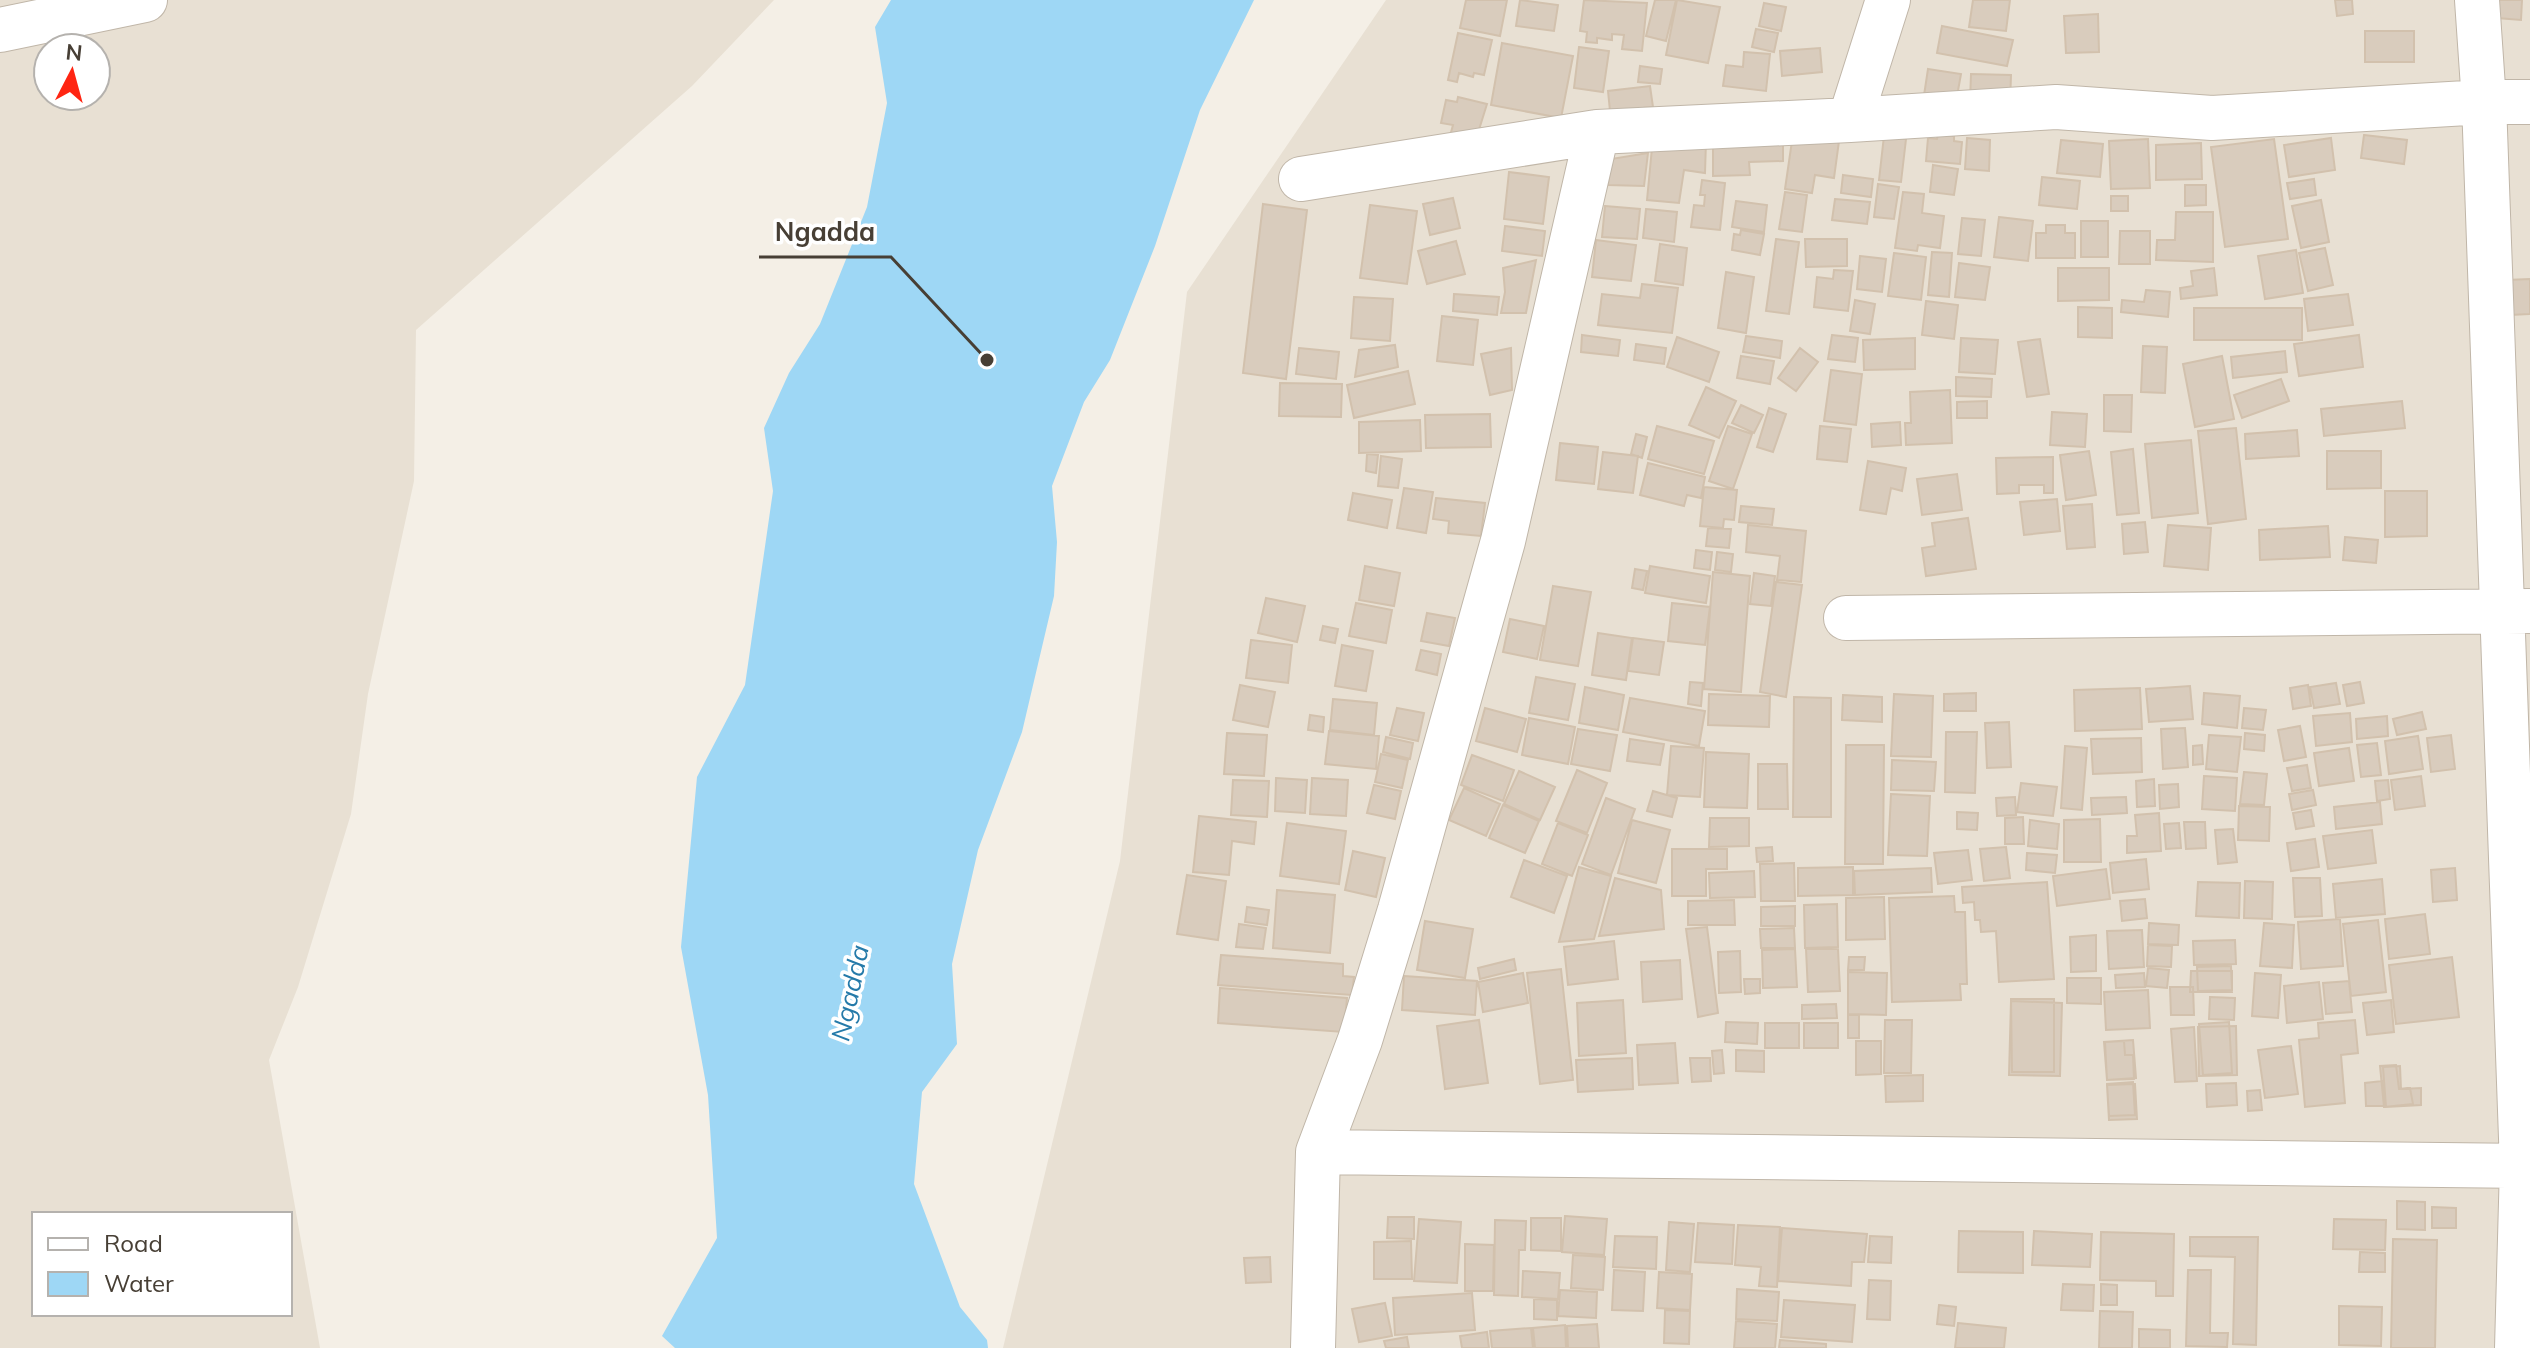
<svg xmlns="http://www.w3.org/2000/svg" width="2530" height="1348" viewBox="0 0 2530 1348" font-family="Mulish,sans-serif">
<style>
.residential{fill:#e8e0d3;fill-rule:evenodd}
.water{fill:#9ed7f5}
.building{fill:#d9ccbd;stroke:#d2c1ad;stroke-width:2}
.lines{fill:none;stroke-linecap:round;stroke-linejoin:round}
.street-casing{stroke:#c0b6a8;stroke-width:46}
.street{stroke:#fff;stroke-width:44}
.labels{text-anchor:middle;stroke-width:7;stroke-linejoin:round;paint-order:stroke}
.water-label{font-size:26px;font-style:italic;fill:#257aa9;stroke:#fff}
.leader{fill:none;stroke:#473f35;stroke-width:3}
.callout-dot{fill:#473f35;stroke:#fff;stroke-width:3}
.callout-label{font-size:26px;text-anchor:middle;font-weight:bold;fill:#473f35;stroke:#fff;stroke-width:7;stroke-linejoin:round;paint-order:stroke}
</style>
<rect width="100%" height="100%" fill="#f4efe6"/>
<path class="residential" d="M 0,0 L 774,0 L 692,86 L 416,330 L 414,481 L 368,694 L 351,814 L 298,987 L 269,1060 L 320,1348 L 0,1348 ZM 48,48 L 96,48 L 96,96 L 48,96 ZM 34,1214 L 290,1214 L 290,1314 L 34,1314 Z
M 1386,0 L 2530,0 L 2530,1348 L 1003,1348 L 1120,861 L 1187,292 Z"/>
<path class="water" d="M 891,0 L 1254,0 L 1200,110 L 1155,246 L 1110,360 L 1084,402 L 1052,486 L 1057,542 L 1054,596 L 1022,732 L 978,850 L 952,964 L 957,1044 L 922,1092 L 914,1184 L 960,1307 L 987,1340 L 988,1348 L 675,1348 L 662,1336 L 717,1238 L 708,1095 L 681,947 L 697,777 L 745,685 L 773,491 L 764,428 L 789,373 L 820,324 L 867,207 L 887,103 L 875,27 Z"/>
<path class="building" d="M 1466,0 L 1507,0 L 1500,36 L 1460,28 Z
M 1520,0 L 1558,5 L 1554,31 L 1516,26 Z
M 1584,0 L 1647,3 L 1642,51 L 1622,49 L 1624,35 L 1612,34 L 1612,40 L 1597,38 L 1597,43 L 1586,42 L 1587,32 L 1580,31 Z
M 1655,0 L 1676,0 L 1666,41 L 1646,36 Z
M 1677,0 L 1720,7 L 1708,63 L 1666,55 Z
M 1973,0 L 2010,0 L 2006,31 L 1969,27 Z
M 2335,0 L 2352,0 L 2353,14 L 2337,16 Z
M 2498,0 L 2522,0 L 2521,20 L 2497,18 Z
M 1764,3 L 1786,7 L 1781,31 L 1759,26 Z
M 2098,14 L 2099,52 L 2066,53 L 2064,16 Z
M 1942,26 L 2013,40 L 2007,66 L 1937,53 Z
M 1756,29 L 1778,33 L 1774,52 L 1752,47 Z
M 2365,31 L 2414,31 L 2414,62 L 2365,62 Z
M 1458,33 L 1492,40 L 1484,75 L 1474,73 L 1473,77 L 1459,73 L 1457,82 L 1448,80 Z
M 1502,43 L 1573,56 L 1561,118 L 1491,105 Z
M 1579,47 L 1609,51 L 1603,92 L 1574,88 Z
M 1820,48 L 1822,72 L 1782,76 L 1780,51 Z
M 1744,52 L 1770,54 L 1766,91 L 1723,86 L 1726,65 L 1743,67 Z
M 1640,66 L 1662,69 L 1660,84 L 1638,82 Z
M 1928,69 L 1961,74 L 1955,107 L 1923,102 Z
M 1971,74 L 2011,75 L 2010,104 L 1970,102 Z
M 1650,86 L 1653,107 L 1610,111 L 1608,91 Z
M 1458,97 L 1487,104 L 1477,136 L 1450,136 L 1453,125 L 1441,123 L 1446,100 L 1457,102 Z
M 1793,134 L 1839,141 L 1834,178 L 1815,175 L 1812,193 L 1785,189 Z
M 1938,134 L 1954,136 L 1954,141 L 1962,142 L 1960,164 L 1926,161 L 1928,138 L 1937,139 Z
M 2364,135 L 2407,140 L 2404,164 L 2361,158 Z
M 1884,136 L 1906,139 L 1901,182 L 1879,180 Z
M 1967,138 L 1990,140 L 1989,171 L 1965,169 Z
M 2331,138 L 2335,170 L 2289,177 L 2284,145 Z
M 1783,139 L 1783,161 L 1749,162 L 1750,175 L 1713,176 L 1713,140 Z
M 2148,139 L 2150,188 L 2111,189 L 2109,141 Z
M 2274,139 L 2288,239 L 2225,247 L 2211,147 Z
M 2061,140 L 2103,144 L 2100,177 L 2057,173 Z
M 1706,141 L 1705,173 L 1684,170 L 1679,203 L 1647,200 L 1652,148 Z
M 2201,143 L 2202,179 L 2156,180 L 2156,145 Z
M 1648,153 L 1644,186 L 1608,185 L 1611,159 Z
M 1933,165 L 1958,169 L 1954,195 L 1930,192 Z
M 1509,172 L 1549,177 L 1543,224 L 1504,219 Z
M 1843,175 L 1873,179 L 1871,197 L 1841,193 Z
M 2042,177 L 2080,181 L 2077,209 L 2039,205 Z
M 2314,179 L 2316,195 L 2290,199 L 2287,183 Z
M 1702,180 L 1725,183 L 1720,230 L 1691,227 L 1694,205 L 1704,206 L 1705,195 L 1700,195 Z
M 1878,184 L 1899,187 L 1894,219 L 1874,217 Z
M 2185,185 L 2206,185 L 2206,205 L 2185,206 Z
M 1785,192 L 1807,195 L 1802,232 L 1779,229 Z
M 1903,192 L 1924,194 L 1922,213 L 1944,216 L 1940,248 L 1918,245 L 1917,251 L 1895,248 Z
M 2111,196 L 2128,196 L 2128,211 L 2111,211 Z
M 1453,198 L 1460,228 L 1430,235 L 1423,204 Z
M 1835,199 L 1870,202 L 1867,224 L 1832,220 Z
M 2321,200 L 2329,242 L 2301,248 L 2292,206 Z
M 1736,201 L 1767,205 L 1764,232 L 1732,227 Z
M 1263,204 L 1307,210 L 1286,379 L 1243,373 Z
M 1370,205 L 1417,211 L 1407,284 L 1360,278 Z
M 1605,206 L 1640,209 L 1637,239 L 1602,237 Z
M 1646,209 L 1677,212 L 1674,242 L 1643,238 Z
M 2176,212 L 2213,212 L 2213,262 L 2156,260 L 2157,240 L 2175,240 Z
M 1999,217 L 2033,221 L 2028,261 L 1994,257 Z
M 1962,218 L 1985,220 L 1981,256 L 1958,254 Z
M 2081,221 L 2108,221 L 2108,257 L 2081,257 Z
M 2046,225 L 2065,225 L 2065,233 L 2075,233 L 2075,258 L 2036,258 L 2036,233 L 2046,233 Z
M 1505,226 L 1545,231 L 1542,256 L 1502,251 Z
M 1741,230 L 1764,234 L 1760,255 L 1732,250 L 1734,234 L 1740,235 Z
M 2120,231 L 2150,231 L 2150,264 L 2119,264 Z
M 1776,239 L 1799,242 L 1789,314 L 1766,311 Z
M 1805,239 L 1847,239 L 1847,266 L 1806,267 Z
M 1596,240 L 1636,245 L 1631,281 L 1592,277 Z
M 1456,241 L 1465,274 L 1427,284 L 1418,251 Z
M 1660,244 L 1687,248 L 1683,285 L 1655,281 Z
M 2325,248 L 2333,285 L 2308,291 L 2299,253 Z
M 2296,250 L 2303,293 L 2265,299 L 2258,256 Z
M 1932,252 L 1952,253 L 1949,297 L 1928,295 Z
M 1894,253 L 1926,257 L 1921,300 L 1888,296 Z
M 1860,256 L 1886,259 L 1882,292 L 1857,289 Z
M 1536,260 L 1526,313 L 1501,313 L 1505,292 L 1503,268 Z
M 1959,263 L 1990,267 L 1985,300 L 1955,297 Z
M 2058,268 L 2109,268 L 2109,300 L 2058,301 Z
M 2214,268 L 2217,295 L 2181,299 L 2180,288 L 2193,286 L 2191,271 Z
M 1834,270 L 1853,271 L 1848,311 L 1814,307 L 1817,277 L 1833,279 Z
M 1726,272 L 1754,277 L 1746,333 L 1718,328 Z
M 2530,279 L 2530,314 L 2510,315 L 2507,280 Z
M 1642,284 L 1678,288 L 1672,333 L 1598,325 L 1602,294 L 1640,298 Z
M 2146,290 L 2170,292 L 2168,317 L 2121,312 L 2122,300 L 2144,302 Z
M 1454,294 L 1499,297 L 1497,315 L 1453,311 Z
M 2348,294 L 2353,325 L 2308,331 L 2304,299 Z
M 1354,297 L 1393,299 L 1390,341 L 1351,338 Z
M 1855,300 L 1875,304 L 1870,334 L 1850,331 Z
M 1926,301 L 1958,305 L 1954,339 L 1922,335 Z
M 2078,307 L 2112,308 L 2112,338 L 2078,337 Z
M 2194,308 L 2302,308 L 2302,340 L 2194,340 Z
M 1442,316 L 1478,320 L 1473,365 L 1437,361 Z
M 1582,335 L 1620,340 L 1618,356 L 1581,352 Z
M 1832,335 L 1858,338 L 1855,362 L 1828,359 Z
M 2359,335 L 2363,367 L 2299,376 L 2294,344 Z
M 1746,336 L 1782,341 L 1780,358 L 1743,352 Z
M 1677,337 L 1719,352 L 1709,382 L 1667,367 Z
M 1915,338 L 1915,369 L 1864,370 L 1863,340 Z
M 1961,338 L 1998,340 L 1995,374 L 1959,372 Z
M 2040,339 L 2049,394 L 2027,397 L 2018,342 Z
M 1636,344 L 1666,348 L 1664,364 L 1634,360 Z
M 1395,345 L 1398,367 L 1355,377 L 1359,350 Z
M 2143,346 L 2167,347 L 2165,393 L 2141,392 Z
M 1299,348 L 1339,352 L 1336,379 L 1296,374 Z
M 1511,348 L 1512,390 L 1490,395 L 1481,354 Z
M 1800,348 L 1818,362 L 1796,391 L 1778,378 Z
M 2285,351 L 2287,372 L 2233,378 L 2231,357 Z
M 1741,356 L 1774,361 L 1770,384 L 1737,378 Z
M 2222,356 L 2234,419 L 2195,427 L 2183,364 Z
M 1831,370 L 1862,374 L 1856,425 L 1824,421 Z
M 1408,371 L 1415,404 L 1354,418 L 1347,385 Z
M 1956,377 L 1992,379 L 1991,397 L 1956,396 Z
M 2281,379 L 2289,401 L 2242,418 L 2234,395 Z
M 1280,383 L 1342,384 L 1341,417 L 1279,416 Z
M 1706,387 L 1736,401 L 1719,438 L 1689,425 Z
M 1950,390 L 1952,443 L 1906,445 L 1905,423 L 1911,423 L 1910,392 Z
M 2104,395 L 2132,395 L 2131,432 L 2104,431 Z
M 1987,401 L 1987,418 L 1957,418 L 1957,402 Z
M 2402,401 L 2405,428 L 2324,436 L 2321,409 Z
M 1741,405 L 1763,415 L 1754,433 L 1732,423 Z
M 1769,408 L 1786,414 L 1773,452 L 1757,447 Z
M 2052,412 L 2087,414 L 2085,447 L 2050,445 Z
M 1490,414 L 1491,447 L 1426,448 L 1425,415 Z
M 1420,420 L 1421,451 L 1359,453 L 1359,422 Z
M 1900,422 L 1901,445 L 1872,447 L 1871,424 Z
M 1657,426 L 1714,441 L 1704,474 L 1648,459 Z
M 1728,426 L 1752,434 L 1733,489 L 1709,481 Z
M 1820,426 L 1851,429 L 1847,462 L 1817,459 Z
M 2236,428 L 2246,519 L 2208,524 L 2198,431 Z
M 2297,430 L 2299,456 L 2246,459 L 2245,434 Z
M 1636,434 L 1647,437 L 1642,458 L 1631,454 Z
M 2191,440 L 2198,513 L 2152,518 L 2145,444 Z
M 1560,443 L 1598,447 L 1594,484 L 1556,480 Z
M 2133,449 L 2139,513 L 2117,515 L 2111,452 Z
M 2089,451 L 2096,495 L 2066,500 L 2060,455 Z
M 2327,451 L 2381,451 L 2381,488 L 2327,489 Z
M 1603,452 L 1638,456 L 1633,493 L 1598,489 Z
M 1367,454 L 1378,455 L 1376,473 L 1366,471 Z
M 1381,456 L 1402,459 L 1398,488 L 1378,486 Z
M 2053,457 L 2053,493 L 2044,493 L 2044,485 L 2019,485 L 2019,493 L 1997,494 L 1996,458 Z
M 1868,461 L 1906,468 L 1902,491 L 1891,488 L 1886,514 L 1860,510 Z
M 1648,463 L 1705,477 L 1701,498 L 1687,495 L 1684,506 L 1640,495 Z
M 1957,474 L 1962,510 L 1922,515 L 1917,479 Z
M 1704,487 L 1737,490 L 1734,520 L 1724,519 L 1723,528 L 1700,526 Z
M 1404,488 L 1433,492 L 1426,533 L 1397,528 Z
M 2385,491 L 2427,491 L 2427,536 L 2385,537 Z
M 1353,493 L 1392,500 L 1387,528 L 1348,520 Z
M 1436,498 L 1485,503 L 1481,536 L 1448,533 L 1449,521 L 1433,519 Z
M 2057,499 L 2060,531 L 2024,535 L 2020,502 Z
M 2092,504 L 2095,547 L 2067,549 L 2063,506 Z
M 1741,506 L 1774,509 L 1772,525 L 1739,522 Z
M 1968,518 L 1976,569 L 1926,576 L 1922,548 L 1935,546 L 1932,523 Z
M 2145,522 L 2148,552 L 2124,554 L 2122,524 Z
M 1748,525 L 1806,531 L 1801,582 L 1777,580 L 1780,556 L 1746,552 Z
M 2168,525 L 2211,528 L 2208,570 L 2164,566 Z
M 2328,526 L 2330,557 L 2260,560 L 2259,530 Z
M 1708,528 L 1731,529 L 1729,548 L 1706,546 Z
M 2345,537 L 2378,540 L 2376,563 L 2343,560 Z
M 1696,550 L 1712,552 L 1710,570 L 1694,568 Z
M 1717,552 L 1733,554 L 1731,572 L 1715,570 Z
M 1365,566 L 1400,573 L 1394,606 L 1359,600 Z
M 1650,566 L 1710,576 L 1706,603 L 1645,593 Z
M 1635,569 L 1647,571 L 1643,590 L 1632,588 Z
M 1713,572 L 1750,576 L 1741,692 L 1704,689 Z
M 1754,573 L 1775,576 L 1771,606 L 1750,604 Z
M 1776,582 L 1802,585 L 1786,697 L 1760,692 Z
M 1553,586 L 1591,592 L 1578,666 L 1540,660 Z
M 1266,598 L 1305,606 L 1297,642 L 1258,633 Z
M 1356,603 L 1392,610 L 1386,643 L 1349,636 Z
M 1672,603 L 1710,607 L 1705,645 L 1668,641 Z
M 1427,613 L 1455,618 L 1449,646 L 1421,641 Z
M 1510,619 L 1544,626 L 1537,659 L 1503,652 Z
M 1323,626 L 1338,629 L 1335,643 L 1320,640 Z
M 1598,633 L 1632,638 L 1626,680 L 1592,675 Z
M 1633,638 L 1664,642 L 1659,675 L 1628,671 Z
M 1251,640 L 1292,645 L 1288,683 L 1246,678 Z
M 1342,645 L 1373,651 L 1366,691 L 1335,686 Z
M 1421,650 L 1441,654 L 1437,675 L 1416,670 Z
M 1536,677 L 1575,684 L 1568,720 L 1529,713 Z
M 1690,682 L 1703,683 L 1701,706 L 1688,704 Z
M 2360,682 L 2364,703 L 2347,706 L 2343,685 Z
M 2336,683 L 2340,704 L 2314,708 L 2310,687 Z
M 1240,685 L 1275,692 L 1268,727 L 1233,720 Z
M 2308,685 L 2311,706 L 2293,709 L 2290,688 Z
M 2190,686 L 2193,719 L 2149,722 L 2146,689 Z
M 1585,687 L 1624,695 L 1618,730 L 1579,723 Z
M 2140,688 L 2142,729 L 2075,731 L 2074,690 Z
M 1976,693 L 1976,711 L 1944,711 L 1944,694 Z
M 2204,693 L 2240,696 L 2237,728 L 2202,724 Z
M 1709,694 L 1770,696 L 1769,727 L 1708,725 Z
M 1894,694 L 1933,696 L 1931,757 L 1891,756 Z
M 1843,695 L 1882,697 L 1882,722 L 1842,720 Z
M 1794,697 L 1831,698 L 1831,817 L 1793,817 Z
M 1630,698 L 1705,711 L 1699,746 L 1623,732 Z
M 1333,699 L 1377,703 L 1374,735 L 1330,730 Z
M 1397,708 L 1424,713 L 1418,741 L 1390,735 Z
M 1485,708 L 1526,719 L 1517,752 L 1476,741 Z
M 2244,708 L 2266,710 L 2263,730 L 2242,728 Z
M 2422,712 L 2426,729 L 2397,735 L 2393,719 Z
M 2350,713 L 2352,742 L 2316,746 L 2313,716 Z
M 1310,715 L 1324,717 L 1323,732 L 1308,730 Z
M 2387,716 L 2388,736 L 2357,739 L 2356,719 Z
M 1529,718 L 1575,727 L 1568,764 L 1522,755 Z
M 2009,722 L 2011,767 L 1987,768 L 1985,723 Z
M 2300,726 L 2306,757 L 2284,761 L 2278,730 Z
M 2185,728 L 2188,767 L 2163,769 L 2161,729 Z
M 1578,729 L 1617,735 L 1610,771 L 1571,764 Z
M 1329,731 L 1379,736 L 1376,769 L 1325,764 Z
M 1946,732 L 1977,732 L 1975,793 L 1945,792 Z
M 1227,733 L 1267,735 L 1264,776 L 1224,774 Z
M 2245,733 L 2265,735 L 2264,751 L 2244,749 Z
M 2209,735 L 2241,737 L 2237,772 L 2206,769 Z
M 2451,735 L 2455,769 L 2431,772 L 2427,738 Z
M 2418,736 L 2423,769 L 2389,774 L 2385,741 Z
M 1386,737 L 1413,743 L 1410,759 L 1383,752 Z
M 2141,738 L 2142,772 L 2093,774 L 2091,739 Z
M 1630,739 L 1664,744 L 1660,765 L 1627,761 Z
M 2377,743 L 2381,775 L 2361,777 L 2357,745 Z
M 1846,745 L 1884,745 L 1883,864 L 1845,864 Z
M 2202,745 L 2203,764 L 2193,765 L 2193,746 Z
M 1671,746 L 1704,748 L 1700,797 L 1667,795 Z
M 2065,746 L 2087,748 L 2082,810 L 2061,808 Z
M 2349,748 L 2354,781 L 2319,786 L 2314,753 Z
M 1706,752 L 1749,754 L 1747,808 L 1704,807 Z
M 1381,754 L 1408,760 L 1402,788 L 1375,782 Z
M 1472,755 L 1514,770 L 1503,801 L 1461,785 Z
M 1892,760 L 1936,762 L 1934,791 L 1891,790 Z
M 1758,764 L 1787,764 L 1788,809 L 1758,809 Z
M 2307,765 L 2311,788 L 2292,791 L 2287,768 Z
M 1577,770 L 1607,783 L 1587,833 L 1556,821 Z
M 1519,771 L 1555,787 L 1540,820 L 1504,804 Z
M 2244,772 L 2267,774 L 2264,805 L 2240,804 Z
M 2204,776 L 2237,778 L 2235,811 L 2202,809 Z
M 2421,776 L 2425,806 L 2395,810 L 2391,780 Z
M 1276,778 L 1307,780 L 1305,813 L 1275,811 Z
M 1312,778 L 1348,780 L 1346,816 L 1310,814 Z
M 2154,779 L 2155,806 L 2137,807 L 2136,781 Z
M 1233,780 L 1269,781 L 1267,817 L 1231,815 Z
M 2388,780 L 2390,799 L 2377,801 L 2375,781 Z
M 2021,783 L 2057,787 L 2053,816 L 2017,812 Z
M 2178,784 L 2179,807 L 2160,809 L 2159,785 Z
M 1374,785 L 1401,791 L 1395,819 L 1367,813 Z
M 1464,788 L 1500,804 L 1486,836 L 1449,820 Z
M 2313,790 L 2316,805 L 2292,810 L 2289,794 Z
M 1653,791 L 1677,798 L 1672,817 L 1647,811 Z
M 1891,794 L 1930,796 L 1927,856 L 1888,855 Z
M 2015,797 L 2016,815 L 1997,816 L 1996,798 Z
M 2126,797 L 2127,813 L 2092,815 L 2091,798 Z
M 1606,798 L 1635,809 L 1611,875 L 1582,864 Z
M 2380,802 L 2382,824 L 2336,829 L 2334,807 Z
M 1503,805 L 1539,821 L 1525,853 L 1489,838 Z
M 2239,806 L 2270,807 L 2269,841 L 2238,840 Z
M 2311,810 L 2314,826 L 2296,829 L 2293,813 Z
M 1957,812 L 1978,813 L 1977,830 L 1957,829 Z
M 2159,813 L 2161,851 L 2127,853 L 2127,836 L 2137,836 L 2135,815 Z
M 1199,816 L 1256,822 L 1254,844 L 1232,841 L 1229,875 L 1193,872 Z
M 2023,817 L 2024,844 L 2005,844 L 2005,818 Z
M 1710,818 L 1749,818 L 1749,846 L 1709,847 Z
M 2100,819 L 2101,862 L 2064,862 L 2064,820 Z
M 1632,820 L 1670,830 L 1656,883 L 1618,873 Z
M 2030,820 L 2059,824 L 2057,849 L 2028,846 Z
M 2184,822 L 2205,822 L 2206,848 L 2186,849 Z
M 1287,823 L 1346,831 L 1339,884 L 1280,876 Z
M 1558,823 L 1588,835 L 1572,876 L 1542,864 Z
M 2179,823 L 2181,848 L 2166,849 L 2164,824 Z
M 2233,829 L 2237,862 L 2218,864 L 2215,830 Z
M 2372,830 L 2376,863 L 2328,869 L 2323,836 Z
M 2315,839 L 2319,867 L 2291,871 L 2287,843 Z
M 1772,847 L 1773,861 L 1757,862 L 1756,848 Z
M 2006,847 L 2010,878 L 1984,881 L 1980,849 Z
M 1672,849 L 1727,849 L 1727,869 L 1706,869 L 1706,896 L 1672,896 Z
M 1968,850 L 1972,880 L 1938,884 L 1934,853 Z
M 1353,851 L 1385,858 L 1376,897 L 1345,890 Z
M 2027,853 L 2057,855 L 2055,873 L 2026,870 Z
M 2146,859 L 2149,889 L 2113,893 L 2110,863 Z
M 1524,860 L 1567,876 L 1554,913 L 1511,897 Z
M 1794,863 L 1795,901 L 1761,901 L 1760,864 Z
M 1579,867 L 1611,876 L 1594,939 L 1559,942 Z
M 1853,867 L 1853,895 L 1798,896 L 1798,868 Z
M 1931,868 L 1932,892 L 1855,895 L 1854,871 Z
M 2455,868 L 2457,900 L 2433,902 L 2431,870 Z
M 2106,869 L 2110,899 L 2057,906 L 2053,876 Z
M 1754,871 L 1755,897 L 1710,898 L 1709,873 Z
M 1187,875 L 1226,881 L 1218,940 L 1177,934 Z
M 1615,878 L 1661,890 L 1664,929 L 1599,936 Z
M 2293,878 L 2320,878 L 2322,916 L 2295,917 Z
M 2382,879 L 2385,914 L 2336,918 L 2333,884 Z
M 2245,881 L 2273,882 L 2272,919 L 2244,918 Z
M 2047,882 L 2054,979 L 1999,982 L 1996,931 L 1981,932 L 1980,920 L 1975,920 L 1974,902 L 1963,903 L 1962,887 Z
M 2198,882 L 2240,883 L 2239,918 L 2196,916 Z
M 1277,890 L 1335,895 L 1330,953 L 1273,948 Z
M 1954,896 L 1955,912 L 1965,912 L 1967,984 L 1960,984 L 1961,1000 L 1892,1002 L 1889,898 Z
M 1884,897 L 1885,939 L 1846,940 L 1846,898 Z
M 2145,899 L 2147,918 L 2122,921 L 2120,901 Z
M 1734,900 L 1735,925 L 1688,925 L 1688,901 Z
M 1837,904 L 1838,947 L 1805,948 L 1804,905 Z
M 1795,906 L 1795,926 L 1761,926 L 1761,907 Z
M 1247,907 L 1269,910 L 1267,925 L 1245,922 Z
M 2425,914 L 2430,954 L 2389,959 L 2385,919 Z
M 2340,919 L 2343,966 L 2301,969 L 2298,922 Z
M 2378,920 L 2386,992 L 2351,996 L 2343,924 Z
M 1425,921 L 1473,929 L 1465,978 L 1417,970 Z
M 2149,923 L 2179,925 L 2178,945 L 2148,944 Z
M 2264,923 L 2294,925 L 2292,968 L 2260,966 Z
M 1239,924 L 1266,928 L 1263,949 L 1236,947 Z
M 1707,927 L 1718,1013 L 1698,1017 L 1686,929 Z
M 1794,928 L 1795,948 L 1761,948 L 1760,929 Z
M 2142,930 L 2144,967 L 2109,969 L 2107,931 Z
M 2096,935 L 2096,971 L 2071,972 L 2070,937 Z
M 2235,940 L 2236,964 L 2194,965 L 2193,941 Z
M 1614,941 L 1618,979 L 1568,985 L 1564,947 Z
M 2148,945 L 2172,946 L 2171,967 L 2147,966 Z
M 1795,949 L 1797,987 L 1763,988 L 1762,950 Z
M 1806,949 L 1838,949 L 1840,991 L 1808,992 Z
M 1740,951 L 1741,992 L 1719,993 L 1718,952 Z
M 1221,955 L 1343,964 L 1343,976 L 1354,977 L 1352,995 L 1218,985 Z
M 1849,957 L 1865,957 L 1864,970 L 1848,970 Z
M 2452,957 L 2459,1017 L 2396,1024 L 2389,965 Z
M 1514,959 L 1516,970 L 1480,979 L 1478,968 Z
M 1680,960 L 1682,999 L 1643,1002 L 1641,962 Z
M 2231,966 L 2232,990 L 2198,991 L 2197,967 Z
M 2148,968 L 2169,970 L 2167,988 L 2146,986 Z
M 1561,969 L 1573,1080 L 1540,1084 L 1527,973 Z
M 2191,971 L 2232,971 L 2232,992 L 2190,992 Z
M 1848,972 L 1887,973 L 1886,1015 L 1848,1014 Z
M 1523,973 L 1528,1003 L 1483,1012 L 1478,982 Z
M 2144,973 L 2145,987 L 2116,988 L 2115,975 Z
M 2255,973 L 2281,975 L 2278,1018 L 2252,1016 Z
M 1404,976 L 1477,981 L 1475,1015 L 1402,1010 Z
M 2067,978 L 2101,978 L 2101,1004 L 2067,1003 Z
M 1744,979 L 1760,979 L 1760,993 L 1745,994 Z
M 2349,981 L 2352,1012 L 2326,1014 L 2323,983 Z
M 2319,982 L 2323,1019 L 2287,1023 L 2284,986 Z
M 2170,987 L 2193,987 L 2194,1015 L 2171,1015 Z
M 1220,988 L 1347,998 L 1344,1032 L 1218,1023 Z
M 2148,990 L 2150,1028 L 2106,1030 L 2104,992 Z
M 2210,997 L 2235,998 L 2234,1020 L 2209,1019 Z
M 2011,999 L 2054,999 L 2054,1072 L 2012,1072 Z
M 1623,1000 L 1626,1053 L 1579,1056 L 1577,1003 Z
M 2391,1000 L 2394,1032 L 2367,1035 L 2363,1003 Z
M 2011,1001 L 2062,1003 L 2060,1076 L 2009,1075 Z
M 1836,1004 L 1837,1018 L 1802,1019 L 1802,1005 Z
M 1848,1015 L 1859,1015 L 1859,1038 L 1848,1038 Z
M 1479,1020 L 1488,1083 L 1445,1089 L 1437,1026 Z
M 1885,1020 L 1912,1020 L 1911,1073 L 1884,1073 Z
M 2355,1020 L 2358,1053 L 2341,1055 L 2345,1103 L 2305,1107 L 2299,1040 L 2319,1038 L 2318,1023 Z
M 1726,1022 L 1758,1023 L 1757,1044 L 1725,1042 Z
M 2229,1022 L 2232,1073 L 2203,1075 L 2199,1024 Z
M 1765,1023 L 1799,1023 L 1799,1048 L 1765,1048 Z
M 1804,1023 L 1838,1023 L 1838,1048 L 1804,1048 Z
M 2236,1026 L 2237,1075 L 2199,1076 L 2198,1027 Z
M 2194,1027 L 2197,1081 L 2175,1082 L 2171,1029 Z
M 2133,1040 L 2136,1078 L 2107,1080 L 2104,1042 Z
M 1856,1041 L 1881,1041 L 1881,1074 L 1856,1075 Z
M 2124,1041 L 2125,1055 L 2133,1055 L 2134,1079 L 2107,1080 L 2105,1042 Z
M 1675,1043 L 1678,1083 L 1639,1085 L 1637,1045 Z
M 2291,1046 L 2298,1094 L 2265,1098 L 2258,1050 Z
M 1722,1050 L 1724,1073 L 1714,1074 L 1712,1051 Z
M 1736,1050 L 1764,1051 L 1764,1072 L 1736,1071 Z
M 1632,1058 L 1633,1089 L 1578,1092 L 1576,1060 Z
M 1690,1058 L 1710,1058 L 1711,1081 L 1692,1082 Z
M 2396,1065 L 2399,1089 L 2410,1088 L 2413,1104 L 2384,1107 L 2380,1066 Z
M 2400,1066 L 2401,1089 L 2421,1088 L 2421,1105 L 2386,1107 L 2383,1067 Z
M 1923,1075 L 1923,1101 L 1886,1102 L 1885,1076 Z
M 2382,1081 L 2384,1106 L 2366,1106 L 2365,1083 Z
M 2133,1082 L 2135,1115 L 2109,1116 L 2107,1084 Z
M 2236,1083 L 2237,1105 L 2207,1107 L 2206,1084 Z
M 2135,1084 L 2137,1119 L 2109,1120 L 2107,1085 Z
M 2260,1090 L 2262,1110 L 2248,1111 L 2247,1091 Z
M 2397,1201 L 2425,1202 L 2425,1230 L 2397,1229 Z
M 2432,1207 L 2456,1208 L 2456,1228 L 2432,1228 Z
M 1565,1216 L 1607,1219 L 1604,1255 L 1562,1252 Z
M 1388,1217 L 1414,1217 L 1414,1239 L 1387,1238 Z
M 1531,1218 L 1561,1218 L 1561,1251 L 1531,1250 Z
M 1419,1219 L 1461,1222 L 1457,1283 L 1414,1281 Z
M 2334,1219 L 2386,1220 L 2385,1250 L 2333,1249 Z
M 1495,1220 L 1526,1221 L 1525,1250 L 1519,1250 L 1518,1296 L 1494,1295 Z
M 1669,1222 L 1694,1224 L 1690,1272 L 1666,1270 Z
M 1698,1223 L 1734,1225 L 1732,1264 L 1695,1262 Z
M 1738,1225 L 1780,1227 L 1777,1287 L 1759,1286 L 1761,1267 L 1735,1265 Z
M 1782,1228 L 1867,1234 L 1864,1262 L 1852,1262 L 1851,1286 L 1778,1281 Z
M 1959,1231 L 2023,1232 L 2023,1273 L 1958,1272 Z
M 2034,1231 L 2092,1234 L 2090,1267 L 2032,1265 Z
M 2101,1232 L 2174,1234 L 2173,1296 L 2156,1296 L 2156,1281 L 2100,1280 Z
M 1615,1236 L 1657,1237 L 1656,1269 L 1613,1267 Z
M 1870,1236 L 1892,1237 L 1891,1263 L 1868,1262 Z
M 2190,1237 L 2258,1237 L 2256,1345 L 2233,1344 L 2235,1257 L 2190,1256 Z
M 2393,1239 L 2437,1240 L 2435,1348 L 2391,1348 Z
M 1411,1241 L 1412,1279 L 1374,1279 L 1374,1242 Z
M 1465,1244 L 1494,1245 L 1493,1291 L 1465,1291 Z
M 2360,1252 L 2385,1253 L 2385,1272 L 2359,1272 Z
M 1573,1255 L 1605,1257 L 1603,1290 L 1571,1288 Z
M 1270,1257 L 1271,1282 L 1246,1283 L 1244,1258 Z
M 1614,1270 L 1645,1272 L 1643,1311 L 1612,1310 Z
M 2188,1270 L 2211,1270 L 2210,1333 L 2228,1333 L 2227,1347 L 2186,1346 Z
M 1523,1271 L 1560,1273 L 1558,1299 L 1522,1297 Z
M 1659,1272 L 1692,1274 L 1690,1310 L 1657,1308 Z
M 1869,1280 L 1891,1281 L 1890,1320 L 1867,1319 Z
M 2063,1284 L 2094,1285 L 2093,1311 L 2061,1310 Z
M 2101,1284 L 2117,1285 L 2117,1305 L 2101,1305 Z
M 1737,1289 L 1779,1292 L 1777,1321 L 1736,1319 Z
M 1560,1290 L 1597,1292 L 1596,1318 L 1558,1316 Z
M 1472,1293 L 1475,1330 L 1395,1335 L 1393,1298 Z
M 1534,1299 L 1557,1300 L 1557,1320 L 1534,1319 Z
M 1784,1300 L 1855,1305 L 1852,1342 L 1781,1337 Z
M 1385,1303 L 1392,1336 L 1359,1342 L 1352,1309 Z
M 1939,1305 L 1956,1307 L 1954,1326 L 1937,1324 Z
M 2339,1306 L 2382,1307 L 2381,1346 L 2339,1345 Z
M 1665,1310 L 1690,1311 L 1689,1344 L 1664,1343 Z
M 2100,1311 L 2133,1312 L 2132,1348 L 2099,1348 Z
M 1736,1321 L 1777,1324 L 1775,1348 L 1734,1348 Z
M 1958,1323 L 2006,1328 L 2004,1348 L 1955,1348 Z
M 1597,1324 L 1599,1348 L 1568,1348 L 1567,1326 Z
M 1565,1325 L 1566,1348 L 1535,1348 L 1533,1328 Z
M 1531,1328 L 1533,1348 L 1492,1348 L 1490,1331 Z
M 2139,1329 L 2170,1330 L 2170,1348 L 2139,1348 Z
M 1487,1332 L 1489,1348 L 1462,1348 L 1460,1336 Z
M 1407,1337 L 1409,1348 L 1386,1348 L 1384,1341 Z
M 1780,1340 L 1826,1344 L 1826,1348 L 1779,1348 Z"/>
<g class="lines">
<g class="street-casing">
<path id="street" d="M 2477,0 L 2484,102 L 2522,1166 L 2517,1348
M 0,30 L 145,0
M 1850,120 L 1888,0
M 1301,179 L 1597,132 L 1850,120 L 2056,107 L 2212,118 L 2484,102 L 2530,102
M 1846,618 L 2530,611
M 1318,1152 L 2530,1166
M 1313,1348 L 1318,1152 L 1360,1040 L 1400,910 L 1503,541 L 1597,132"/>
</g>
<use href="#street" class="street"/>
</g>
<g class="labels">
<g class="water-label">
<text transform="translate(850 993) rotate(-78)" y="9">Ngadda</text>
</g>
</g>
<path class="leader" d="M987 360L891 257H759"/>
<circle class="callout-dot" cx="987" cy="360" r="8"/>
<g class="callout-label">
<text x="825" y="241">Ngadda</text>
</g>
<rect x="32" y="1212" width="260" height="104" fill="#ffffff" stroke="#b5b2ae" stroke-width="2"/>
<rect x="48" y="1238" width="40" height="12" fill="#ffffff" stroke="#b5b2ae" stroke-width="2"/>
<text x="104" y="1252" font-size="24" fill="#473f35">Road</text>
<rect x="48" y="1272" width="40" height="24" fill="#9ed7f5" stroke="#b5b2ae" stroke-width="2"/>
<text x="104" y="1292" font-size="24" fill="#473f35">Water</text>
<g transform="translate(72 72) rotate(6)"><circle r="38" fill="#ffffff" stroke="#b5b2ae" stroke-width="2"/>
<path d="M0-6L14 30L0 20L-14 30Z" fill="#ff2512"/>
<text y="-12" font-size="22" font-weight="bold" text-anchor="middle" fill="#473f35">N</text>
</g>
</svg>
